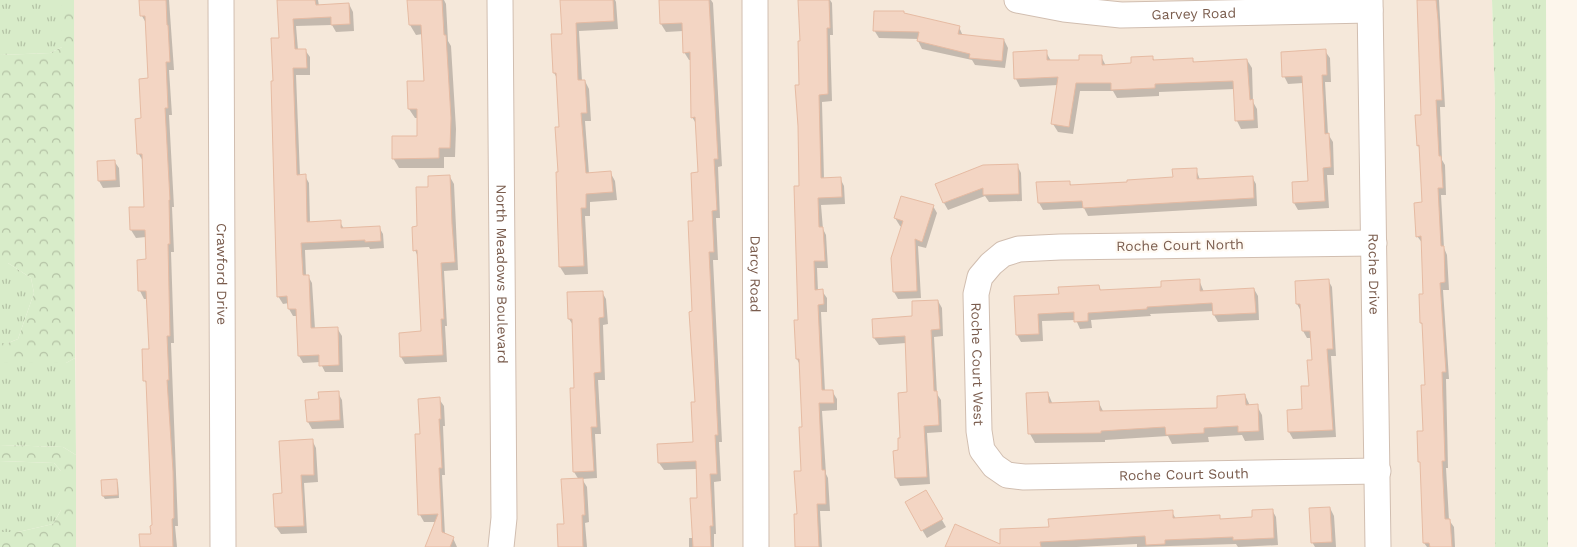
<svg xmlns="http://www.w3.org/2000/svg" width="1577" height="547" viewBox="0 0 1577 547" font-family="'Work Sans',sans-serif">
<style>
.residential{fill:#f5e8da}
.grass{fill:url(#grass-tufts)}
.forest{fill:url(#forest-crowns)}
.shadow{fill:#0003}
.building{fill:#f3d5c3;stroke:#e6bba3}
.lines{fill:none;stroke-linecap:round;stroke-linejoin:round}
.minor-casing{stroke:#d1beb0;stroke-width:27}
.minor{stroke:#fff;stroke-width:25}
.labels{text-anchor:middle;stroke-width:4.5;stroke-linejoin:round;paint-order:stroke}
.street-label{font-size:14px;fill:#7a5c4d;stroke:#fffaf3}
</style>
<defs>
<pattern id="grass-tufts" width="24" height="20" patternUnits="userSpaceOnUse" patternTransform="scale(1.25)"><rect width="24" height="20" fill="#d8ecc9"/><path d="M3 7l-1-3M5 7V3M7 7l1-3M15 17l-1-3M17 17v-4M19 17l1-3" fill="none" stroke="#b4c2a5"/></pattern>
<pattern id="forest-crowns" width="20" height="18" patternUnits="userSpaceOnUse" patternTransform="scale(1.25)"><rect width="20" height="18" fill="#d8ecc9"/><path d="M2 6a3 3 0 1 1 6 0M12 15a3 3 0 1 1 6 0" fill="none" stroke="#b4c2a5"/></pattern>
</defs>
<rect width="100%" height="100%" fill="#fdf6ec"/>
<path class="residential" d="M 74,0 L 1492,0 L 1495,101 L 1495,547 L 76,547 Z"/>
<path class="grass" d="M 0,0 L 62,0 L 62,47 L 50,53 L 0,55 Z
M 1492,0 L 1546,0 L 1548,547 L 1495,547 L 1495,101 Z
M 0,263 L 8,263 L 31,278 L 34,293 L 18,339 L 8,343 L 0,343 Z
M 75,358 L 76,455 L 63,447 L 0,445 L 0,363 L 66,363 Z
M 0,461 L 54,463 L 61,471 L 61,510 L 53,524 L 18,532 L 0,532 Z"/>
<path class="forest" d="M 62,0 L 74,0 L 75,358 L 66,363 L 0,363 L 0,343 L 8,343 L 18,339 L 34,293 L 31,278 L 8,263 L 0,263 L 0,55 L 50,53 L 62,47 Z
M 0,445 L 63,447 L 76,455 L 76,547 L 0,547 L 0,532 L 18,532 L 53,524 L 61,510 L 61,471 L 54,463 L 0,461 Z"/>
<path class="shadow" d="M 141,0 L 169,0 L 174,70 L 169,70 L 172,115 L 169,115 L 174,207 L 172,207 L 174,252 L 171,252 L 174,343 L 171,343 L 178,526 L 175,526 L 177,547 L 141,547 L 152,535 L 153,527 L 147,385 L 145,381 L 150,350 L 148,299 L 144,299 L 140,291 L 147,261 L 146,237 L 136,238 L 131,230 L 130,209 L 146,208 L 143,161 L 138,153 L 150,79 L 146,23 L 142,16 Z
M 278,0 L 318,0 L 319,6 L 349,4 L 353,12 L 354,31 L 336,32 L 332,25 L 296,26 L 298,50 L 305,50 L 310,57 L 310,75 L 296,75 L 300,176 L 305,176 L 309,183 L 310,223 L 340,222 L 344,229 L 379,227 L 383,234 L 384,248 L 370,249 L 369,247 L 305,250 L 306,276 L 308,276 L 312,283 L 315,329 L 337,328 L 342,336 L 343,372 L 325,372 L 320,362 L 303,363 L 299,356 L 298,316 L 293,316 L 289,309 L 289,303 L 283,304 L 278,296 L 275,82 L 280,39 Z
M 409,0 L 444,0 L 446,4 L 448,41 L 451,46 L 456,129 L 455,157 L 444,157 L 444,168 L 399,168 L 393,158 L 419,137 L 418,118 L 415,118 L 409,109 L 426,82 L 423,34 L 416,35 L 410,25 Z
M 561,0 L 615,0 L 616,2 L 618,29 L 579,31 L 582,81 L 585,81 L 589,89 L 591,121 L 585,121 L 589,174 L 610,172 L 615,181 L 617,200 L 590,202 L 590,216 L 585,216 L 588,274 L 565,275 L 560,267 L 560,128 L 557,78 L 554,73 L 563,35 Z
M 660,0 L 711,0 L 713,3 L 722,166 L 718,167 L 720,218 L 716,218 L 718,260 L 713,260 L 722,442 L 719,442 L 721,481 L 714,482 L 716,534 L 714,534 L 714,547 L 689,547 L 689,538 L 693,538 L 699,499 L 697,469 L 664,470 L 659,463 L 695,443 L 696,403 L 693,313 L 694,222 L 699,174 L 697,125 L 692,117 L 691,60 L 689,60 L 684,52 L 683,31 L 666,32 L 661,24 Z
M 799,0 L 830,0 L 832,3 L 833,35 L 830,35 L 832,101 L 822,102 L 824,179 L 840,178 L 844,186 L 845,204 L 821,205 L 823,229 L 826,235 L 828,268 L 817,268 L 818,291 L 822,291 L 827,298 L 827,312 L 821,312 L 825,392 L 832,391 L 837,399 L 837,410 L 822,411 L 826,474 L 828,478 L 830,511 L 820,511 L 822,547 L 797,547 L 803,472 L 804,428 L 800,365 L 797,359 L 795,322 L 799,321 L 801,42 Z
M 1419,0 L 1439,0 L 1445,107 L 1440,107 L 1442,160 L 1445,165 L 1446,195 L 1441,195 L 1444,248 L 1447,255 L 1449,290 L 1443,290 L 1449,379 L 1446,379 L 1448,468 L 1446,468 L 1449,520 L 1454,527 L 1455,547 L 1427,547 L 1424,543 L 1421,465 L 1420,462 L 1418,432 L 1424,432 L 1426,386 L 1424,327 L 1421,323 L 1420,295 L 1425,295 L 1423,244 L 1417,236 L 1423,203 L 1420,150 L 1418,145 L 1422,116 Z
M 904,14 L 959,27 L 963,36 L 1004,40 L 1008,48 L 1005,68 L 975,65 L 972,60 L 922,49 L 918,41 L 919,39 L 879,38 L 874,30 Z
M 1325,51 L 1330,58 L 1331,82 L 1325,82 L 1328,134 L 1333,142 L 1334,175 L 1327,175 L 1329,208 L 1298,210 L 1294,203 L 1309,182 L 1303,83 L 1288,84 L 1284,76 Z
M 1046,52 L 1051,61 L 1080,61 L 1101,56 L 1106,66 L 1132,64 L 1152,57 L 1155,61 L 1193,60 L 1194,63 L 1247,60 L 1252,68 L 1253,102 L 1257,109 L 1258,128 L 1241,129 L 1237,121 L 1235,89 L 1159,92 L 1159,96 L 1117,98 L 1113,91 L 1080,91 L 1073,134 L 1058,132 L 1053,124 L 1058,85 L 1020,87 L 1016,79 Z
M 114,161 L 119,168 L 120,187 L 103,188 L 99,181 Z
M 1017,165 L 1021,173 L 1022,201 L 989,202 L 985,196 L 948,210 L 944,203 Z
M 1196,169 L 1200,180 L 1252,177 L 1256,184 L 1257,206 L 1088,216 L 1084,208 L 1043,210 L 1039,203 L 1038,184 L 1069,182 L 1072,186 L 1174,179 Z
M 450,177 L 454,184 L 458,270 L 444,271 L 447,326 L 445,326 L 447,362 L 405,364 L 401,357 L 400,334 L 422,333 L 418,257 L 415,250 L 418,228 L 429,188 Z
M 933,206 L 937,213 L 926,248 L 918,246 L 921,298 L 898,299 L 894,292 L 902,227 L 900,226 L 895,218 Z
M 1199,280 L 1204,292 L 1254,289 L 1258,296 L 1259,320 L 1218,322 L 1214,315 L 1214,311 L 1150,314 L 1151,316 L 1091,320 L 1092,328 L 1080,329 L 1076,320 L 1042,321 L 1043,341 L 1021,342 L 1017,335 L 1015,298 L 1060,295 L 1099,286 L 1101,291 L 1163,288 Z
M 1328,280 L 1332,287 L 1336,356 L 1331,356 L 1336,437 L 1293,439 L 1289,432 L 1304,410 L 1310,387 L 1313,361 L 1312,338 L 1307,338 L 1303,331 L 1301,311 L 1297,304 L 1296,282 Z
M 602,292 L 606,299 L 608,324 L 603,325 L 605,380 L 598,380 L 601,434 L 595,434 L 597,478 L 582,479 L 587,487 L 589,522 L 585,523 L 587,547 L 559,547 L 579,480 L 574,472 L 576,389 L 573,325 L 569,319 Z
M 938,301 L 942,308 L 943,336 L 934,337 L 937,394 L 941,400 L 942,432 L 927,433 L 930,484 L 900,486 L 896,478 L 895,452 L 900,451 L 909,394 L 906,343 L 879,345 L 874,338 L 914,318 Z
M 338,393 L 342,400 L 344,428 L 312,429 L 308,422 L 320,400 Z
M 1048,393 L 1053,405 L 1099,403 L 1104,413 L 1218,409 L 1245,395 L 1250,406 L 1257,406 L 1262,415 L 1264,440 L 1245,441 L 1242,435 L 1208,437 L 1209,442 L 1172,444 L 1168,436 L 1105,440 L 1105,442 L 1035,443 L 1030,434 Z
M 439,399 L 444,406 L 445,426 L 443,426 L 445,475 L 442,475 L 445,535 L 453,538 L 457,547 L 426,547 L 436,522 L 424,522 L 420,515 L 416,435 L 421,435 Z
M 312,440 L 316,448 L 318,482 L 304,483 L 307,533 L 281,534 L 276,527 L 283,495 Z
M 116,480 L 118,483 L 119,498 L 105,499 L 103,496 Z
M 926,492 L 946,527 L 927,538 L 906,503 Z
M 1330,508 L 1334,516 L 1336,547 L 1315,547 L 1312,542 Z
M 1272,510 L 1276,517 L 1278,545 L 1238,547 L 1236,544 L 1137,547 L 1137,544 L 1077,547 L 1002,547 L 1050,528 L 1172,512 L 1176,519 L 1219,517 L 1221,520 L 1253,518 Z"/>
<path class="building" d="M 139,0 L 166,0 L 167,25 L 168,25 L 170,62 L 166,62 L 168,108 L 165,108 L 170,200 L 169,200 L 170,244 L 168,244 L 170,336 L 167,336 L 169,380 L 167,380 L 173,471 L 174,518 L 172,519 L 173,547 L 140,547 L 139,534 L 151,534 L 150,526 L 152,525 L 146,381 L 143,381 L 142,349 L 149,349 L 146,291 L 138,291 L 137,260 L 146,259 L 145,230 L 130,230 L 129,207 L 144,207 L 142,154 L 137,154 L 135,119 L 141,118 L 139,79 L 148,78 L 145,16 L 140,16 Z
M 277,0 L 315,0 L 316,5 L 349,3 L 350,24 L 331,25 L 331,17 L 293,19 L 295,49 L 306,49 L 307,68 L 293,68 L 297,175 L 306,174 L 307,222 L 341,220 L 341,228 L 380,226 L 381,241 L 365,242 L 365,240 L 301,243 L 303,275 L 309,275 L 311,328 L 338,327 L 339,365 L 319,366 L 319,355 L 298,356 L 296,309 L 288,309 L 287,296 L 277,297 L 271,81 L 273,81 L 271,38 L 279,38 Z
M 407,0 L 442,0 L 444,35 L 446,35 L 451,118 L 450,148 L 439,148 L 439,158 L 392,159 L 392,136 L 417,136 L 417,109 L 408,109 L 407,81 L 424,81 L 421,25 L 409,25 Z
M 560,0 L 613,0 L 614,21 L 576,23 L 578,80 L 585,80 L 587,113 L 581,113 L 586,173 L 611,171 L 613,192 L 586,194 L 586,208 L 581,208 L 584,266 L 559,267 L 556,172 L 558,172 L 555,127 L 559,127 L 556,73 L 553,73 L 551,34 L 562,34 Z
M 659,0 L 709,0 L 718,159 L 714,159 L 717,210 L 712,211 L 714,252 L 709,252 L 718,435 L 715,435 L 717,474 L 710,474 L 713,526 L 710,526 L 711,547 L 693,547 L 690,498 L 697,498 L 696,461 L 658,463 L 657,444 L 693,442 L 691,402 L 695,402 L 689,312 L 692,311 L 688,221 L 693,221 L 691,173 L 698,172 L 695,117 L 691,118 L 690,52 L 683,53 L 682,23 L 660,24 Z
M 798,0 L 829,0 L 830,28 L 827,28 L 828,94 L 819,95 L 821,178 L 841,177 L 842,197 L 818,198 L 819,227 L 823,227 L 825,261 L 814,261 L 815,290 L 823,289 L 824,304 L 818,305 L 822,390 L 833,390 L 834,403 L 819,403 L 822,470 L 825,470 L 826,504 L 817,504 L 819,547 L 795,547 L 794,514 L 797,514 L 794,471 L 801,471 L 799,427 L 802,427 L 799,359 L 796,359 L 794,320 L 798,320 L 794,186 L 799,186 L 798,126 L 795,85 L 799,85 L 798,41 L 800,41 Z
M 1417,0 L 1436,0 L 1438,20 L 1442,100 L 1436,100 L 1439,156 L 1441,156 L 1443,188 L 1438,188 L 1441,246 L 1444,246 L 1445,282 L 1440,283 L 1446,372 L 1442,372 L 1445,461 L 1442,461 L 1445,519 L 1450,519 L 1452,547 L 1430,547 L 1429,543 L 1423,543 L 1420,462 L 1418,462 L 1417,431 L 1423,431 L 1421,385 L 1425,385 L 1422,323 L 1420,323 L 1419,294 L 1423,294 L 1421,236 L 1416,237 L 1414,203 L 1422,202 L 1419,145 L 1417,146 L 1415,115 L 1421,115 Z
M 874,11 L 904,11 L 904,13 L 960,26 L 958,34 L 1004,39 L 1002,61 L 969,58 L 970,54 L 917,41 L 919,32 L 873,31 Z
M 1326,49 L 1327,75 L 1322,75 L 1325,134 L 1329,133 L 1331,167 L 1323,168 L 1325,201 L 1293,203 L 1292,182 L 1308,181 L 1302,76 L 1282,77 L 1281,52 Z
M 1047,50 L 1047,60 L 1079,60 L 1079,55 L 1102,55 L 1102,65 L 1131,63 L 1131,57 L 1153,56 L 1153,60 L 1193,58 L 1193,62 L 1247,59 L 1250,100 L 1253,99 L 1254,120 L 1235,121 L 1233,81 L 1155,84 L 1155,88 L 1111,90 L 1111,83 L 1076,83 L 1069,127 L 1051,124 L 1058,77 L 1014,79 L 1013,52 Z
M 115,160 L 116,180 L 98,181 L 97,161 Z
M 1018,164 L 1019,194 L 983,195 L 983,188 L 943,203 L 935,184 L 983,165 Z
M 1197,168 L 1197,179 L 1253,176 L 1254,198 L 1083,208 L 1082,201 L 1038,203 L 1036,182 L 1070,181 L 1070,185 L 1127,182 L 1127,180 L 1173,177 L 1172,169 Z
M 450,175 L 452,224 L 455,262 L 441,263 L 444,319 L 441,319 L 443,355 L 400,357 L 399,333 L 421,331 L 417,250 L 413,251 L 412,227 L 417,226 L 416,187 L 428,187 L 428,176 Z
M 901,196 L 934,205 L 922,242 L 915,239 L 917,291 L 893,292 L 891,258 L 903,221 L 894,218 Z
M 1200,279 L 1200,291 L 1254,288 L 1256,313 L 1213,315 L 1212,303 L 1147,307 L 1147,309 L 1088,313 L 1088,321 L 1074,322 L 1074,312 L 1038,314 L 1039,334 L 1016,335 L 1014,296 L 1059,294 L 1058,287 L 1099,285 L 1100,290 L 1161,287 L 1161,281 Z
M 1329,279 L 1333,349 L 1327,349 L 1333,430 L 1288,432 L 1287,410 L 1302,409 L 1301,386 L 1309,386 L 1307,360 L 1312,360 L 1310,331 L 1302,331 L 1300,304 L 1296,304 L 1295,281 Z
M 603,291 L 604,317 L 599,318 L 601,372 L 594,373 L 597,427 L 591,427 L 594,471 L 573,472 L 570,388 L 574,388 L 572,319 L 568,319 L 567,292 Z
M 938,300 L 940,329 L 931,330 L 934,391 L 937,391 L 939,425 L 924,426 L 927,477 L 895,478 L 893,451 L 898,450 L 898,438 L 900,438 L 898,393 L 907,392 L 905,336 L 873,338 L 872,319 L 912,316 L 912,301 Z
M 339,391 L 340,420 L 307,422 L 305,400 L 319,399 L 318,392 Z
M 1048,392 L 1049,403 L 1099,401 L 1100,411 L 1217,408 L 1217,396 L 1245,394 L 1246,405 L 1258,404 L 1259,431 L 1238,432 L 1238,426 L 1204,428 L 1204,433 L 1166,435 L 1165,427 L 1101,431 L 1101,433 L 1028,434 L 1026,393 Z
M 440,397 L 441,419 L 439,419 L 442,468 L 439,468 L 442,532 L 454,537 L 450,547 L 425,547 L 438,514 L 418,515 L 415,434 L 420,434 L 418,399 Z
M 313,439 L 314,475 L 301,475 L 304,526 L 275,527 L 273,494 L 282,493 L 279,441 Z
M 583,478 L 585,515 L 582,515 L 583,547 L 558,547 L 557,524 L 564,524 L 561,479 Z
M 117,479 L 118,495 L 102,496 L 101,480 Z
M 926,490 L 943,519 L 921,531 L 905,502 Z
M 1330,507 L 1332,542 L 1311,543 L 1309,508 Z
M 1273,509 L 1274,538 L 1233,540 L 1233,537 L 1165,540 L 1165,544 L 1146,545 L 1145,536 L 1040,542 L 1041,547 L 945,547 L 955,524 L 1000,544 L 1000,529 L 1049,527 L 1048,519 L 1173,510 L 1173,518 L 1220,515 L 1220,519 L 1252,517 L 1252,510 Z"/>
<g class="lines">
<g class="minor-casing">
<g id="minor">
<path id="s1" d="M 221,0 L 223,547"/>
<path id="s2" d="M 500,0 L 504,518 L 501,547"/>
<path id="s3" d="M 755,0 L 756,547"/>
<path id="s4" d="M 1017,0 L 1064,9 L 1121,15 L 1370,10"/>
<path id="s5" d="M 1370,0 L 1378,547"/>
<path id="s6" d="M 1374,243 L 1060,247 L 1019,249 L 1003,254 L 991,264 L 980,277 L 976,294 L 979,431 L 982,450 L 994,466 L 1007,475 L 1024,477 L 1378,471"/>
</g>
</g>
<use href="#minor" class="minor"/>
</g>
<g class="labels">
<g class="street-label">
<text dy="5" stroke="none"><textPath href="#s4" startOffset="178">Garvey Road</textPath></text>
<text transform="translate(1180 245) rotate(-1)" y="5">Roche Court North</text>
<text dy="5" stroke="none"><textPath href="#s1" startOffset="274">Crawford Drive</textPath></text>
<text dy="5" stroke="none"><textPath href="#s3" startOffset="274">Darcy Road</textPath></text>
<text dy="5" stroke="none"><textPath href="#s2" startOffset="274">North Meadows Boulevard</textPath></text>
<text dy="5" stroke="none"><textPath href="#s5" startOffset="274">Roche Drive</textPath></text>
<text dy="5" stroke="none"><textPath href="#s6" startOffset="492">Roche Court West</textPath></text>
<text dy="5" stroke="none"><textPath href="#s6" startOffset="791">Roche Court South</textPath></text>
</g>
</g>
</svg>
